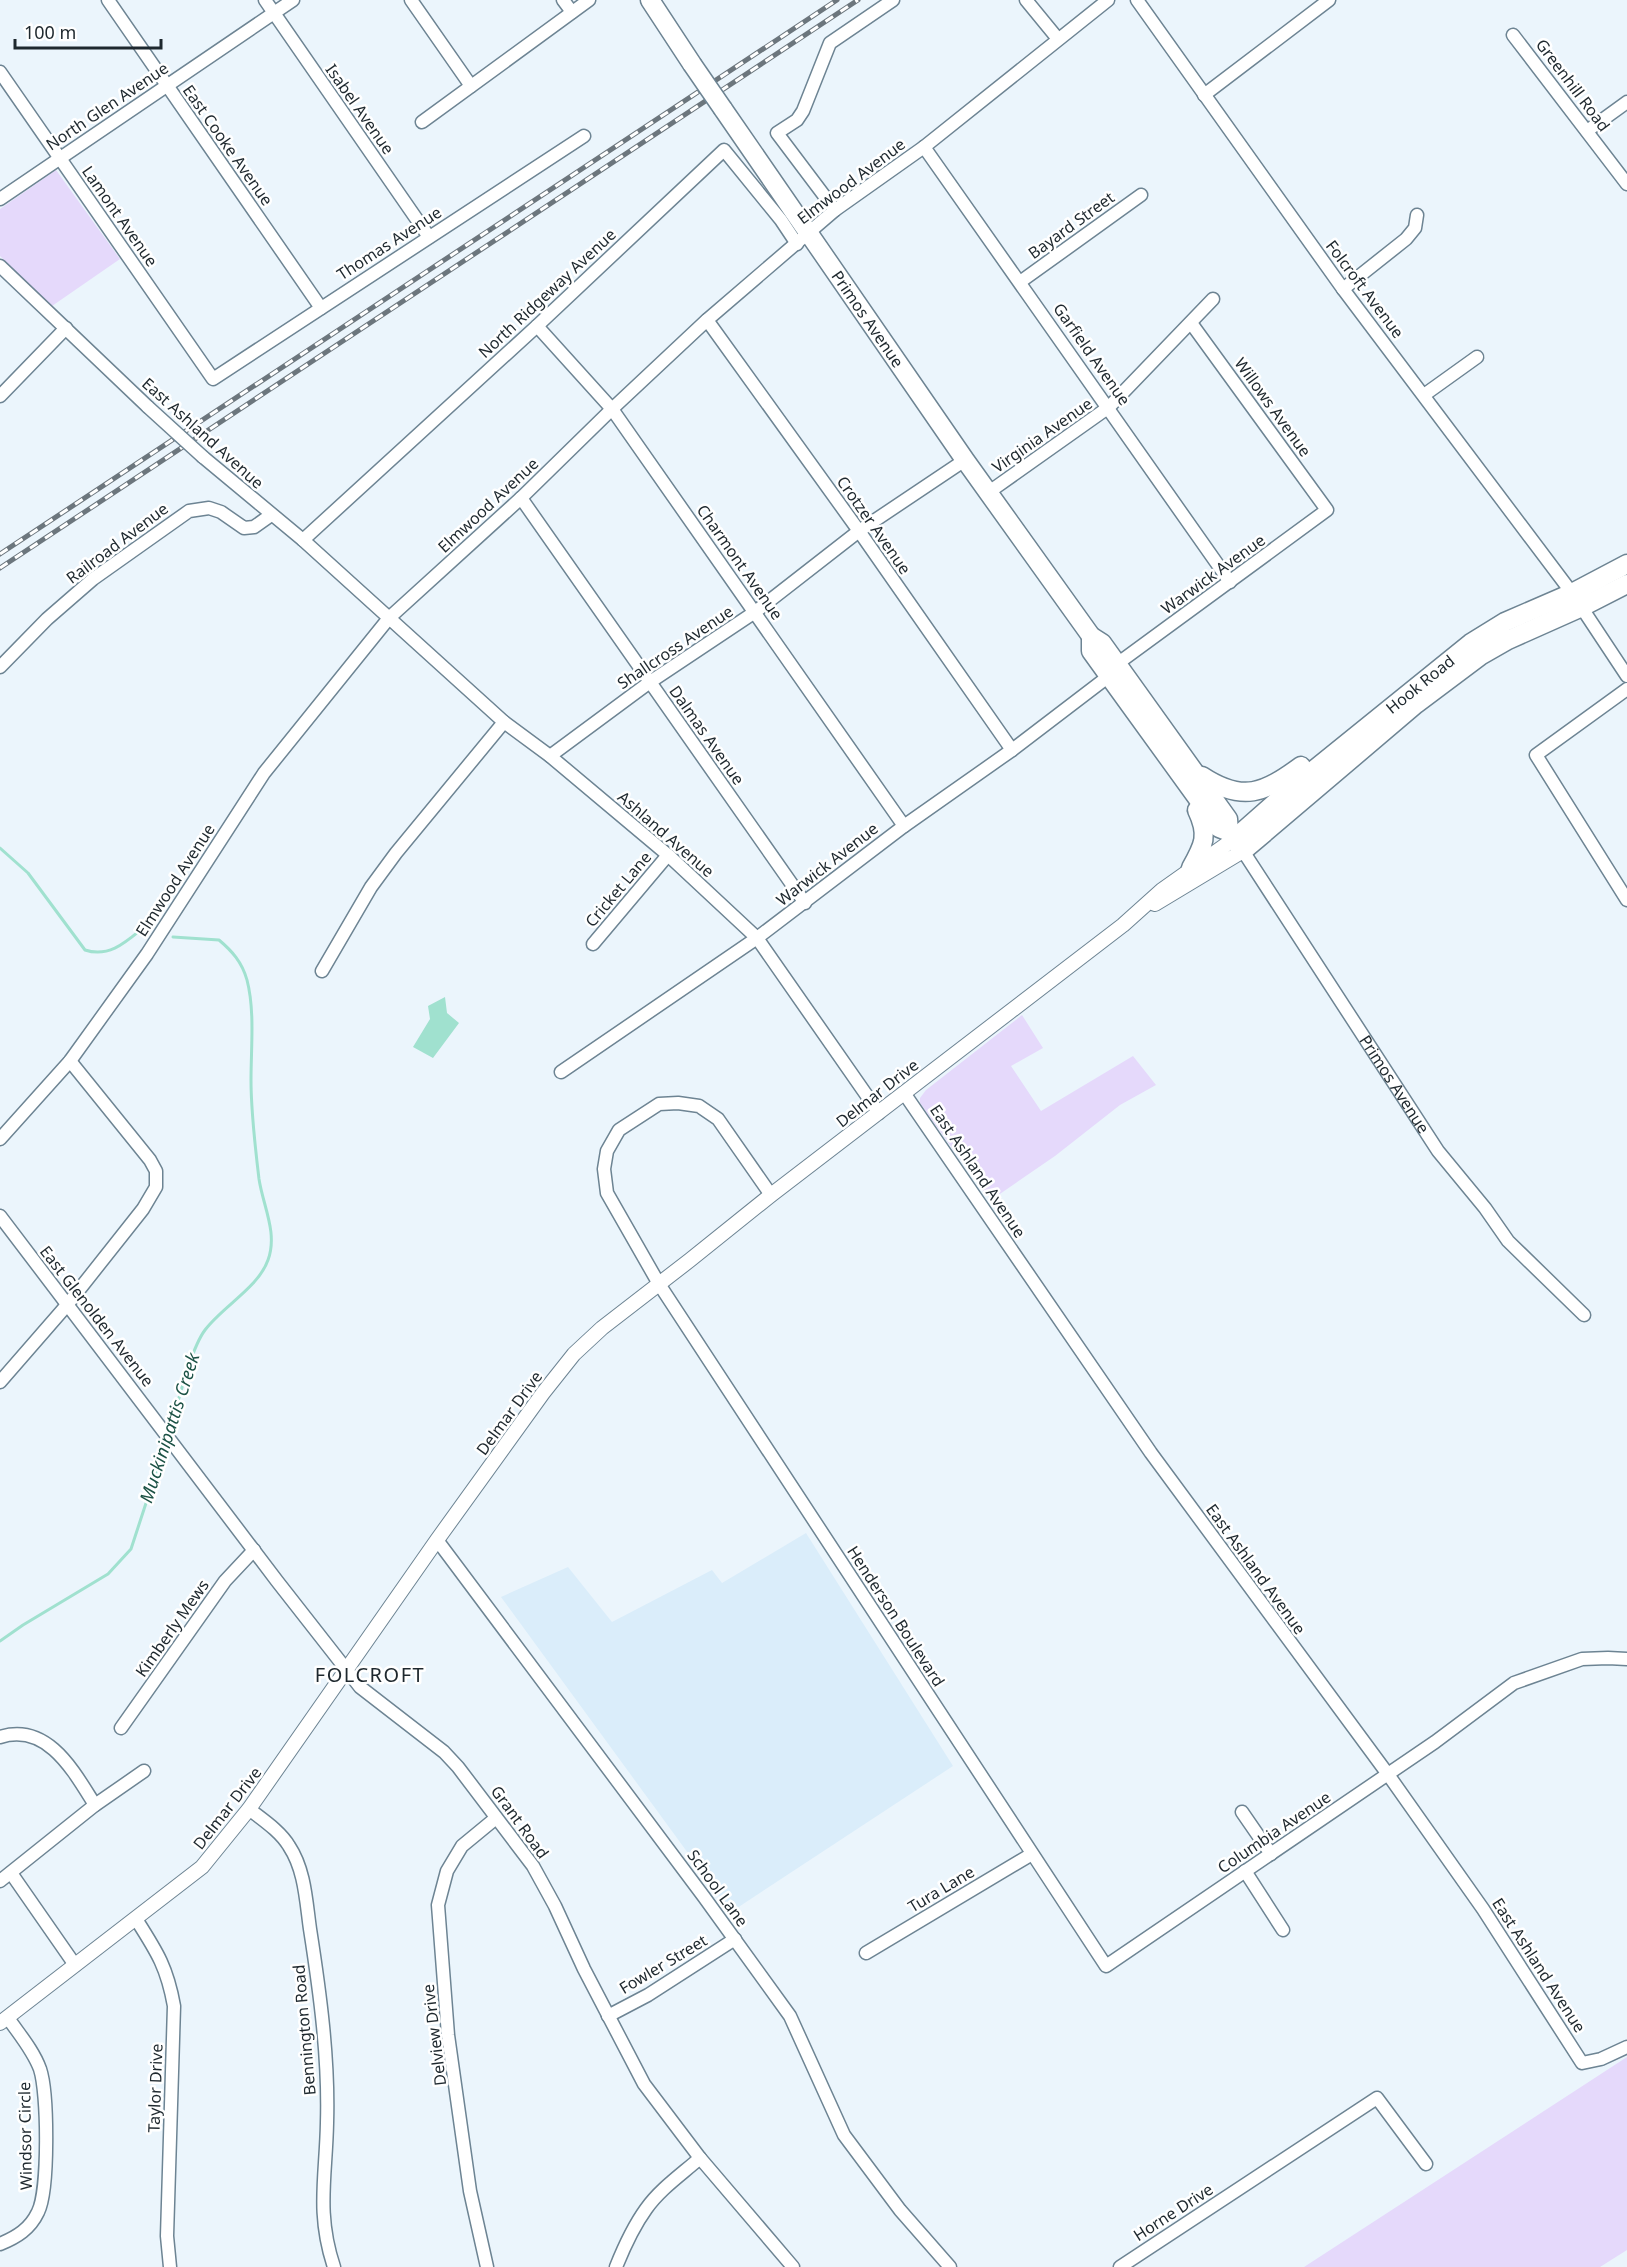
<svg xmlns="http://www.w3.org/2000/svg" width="1627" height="2267" viewBox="0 0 1627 2267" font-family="'Noto Sans',sans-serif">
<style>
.built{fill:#daedfa}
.green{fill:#e5d9fb}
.water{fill:#a0e1cf}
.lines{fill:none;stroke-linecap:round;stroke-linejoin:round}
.stream{stroke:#a0e1cf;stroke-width:3}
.minor-casing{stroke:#6d8493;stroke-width:15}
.tertiary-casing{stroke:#6d8493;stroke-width:16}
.primary-casing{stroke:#6d8493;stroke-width:21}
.minor{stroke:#fff;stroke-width:12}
.tertiary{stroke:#fff;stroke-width:14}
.primary{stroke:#fff;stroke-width:18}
.rail-casing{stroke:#6c767d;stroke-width:5}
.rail{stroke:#fff;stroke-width:3;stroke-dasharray:9;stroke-linecap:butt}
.minor-bridge-casing{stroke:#6d8493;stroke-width:15;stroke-linecap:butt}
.primary-bridge-casing{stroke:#6d8493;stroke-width:21;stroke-linecap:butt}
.minor-bridge{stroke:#fff;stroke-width:12}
.primary-bridge{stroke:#fff;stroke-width:18}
.labels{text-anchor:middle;stroke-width:5;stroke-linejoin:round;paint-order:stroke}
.street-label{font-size:16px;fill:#1e282e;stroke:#fff}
.water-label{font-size:18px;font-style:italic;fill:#1c5245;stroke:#fff}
.quarter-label{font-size:20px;letter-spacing:1.5px;fill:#1e282e;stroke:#fff}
</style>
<rect width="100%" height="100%" fill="#ebf5fc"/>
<path class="built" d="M 806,1533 L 953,1766 L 731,1912 L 501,1597 L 568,1567 L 612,1622 L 712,1570 L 722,1583 Z"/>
<path class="green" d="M 56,170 L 120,259 L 52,306 L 0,256 L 0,209 Z
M 1022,1015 L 1043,1048 L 1011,1066 L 1041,1111 L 1133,1056 L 1156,1085 L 1120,1105 L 1055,1156 L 994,1198 L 982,1190 L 920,1103 L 920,1098 L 926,1090 Z
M 1627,2057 L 1627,2250 L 1600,2267 L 1304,2267 Z"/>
<path class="water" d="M 445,997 L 447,1013 L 459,1023 L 433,1058 L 413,1047 L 430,1019 L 428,1006 Z"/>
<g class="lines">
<path class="stream" d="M 0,848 L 28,873 L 85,950 C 109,958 126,942 143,928
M 169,1433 C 177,1407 190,1350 205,1330 C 223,1306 258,1288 268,1260 C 278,1233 263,1206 259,1179 C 255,1146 251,1113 251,1080 C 251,1047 255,1011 247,980 C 242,962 232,951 219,940 L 173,937
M 0,1641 L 23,1625 L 108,1574 L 131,1549 L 166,1442"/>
<g class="minor-casing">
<g id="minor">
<path d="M 108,0 L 321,308"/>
<path d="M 265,0 L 429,237"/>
<path d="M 411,0 L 471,86"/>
<path d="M 563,0 L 572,12"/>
<path d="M 1026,0 L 1058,39"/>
<path d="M 1137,0 L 1343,289 L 1572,593 L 1627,676"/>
<path d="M 1513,35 L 1627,184"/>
<path d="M 0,72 L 213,379 L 584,136"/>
<path d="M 1204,95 L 1329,0"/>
<path d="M 422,122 L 589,0"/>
<path d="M 1587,131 L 1627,102"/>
<path d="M 924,147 L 1230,582"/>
<path d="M 0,199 L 293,0"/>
<path d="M 835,210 L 777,133 L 797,120 L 803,111 L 830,43 L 893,0"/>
<path d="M 0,266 L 148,407"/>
<path d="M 1020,282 L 1141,195"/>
<path d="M 1343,289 L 1406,239 L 1415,228 L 1417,215"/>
<path d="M 707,320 L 859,531 L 1012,750"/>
<path d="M 537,326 L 612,409 L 904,826"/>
<path d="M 1424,395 L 1477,357"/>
<path d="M 0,396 L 66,328"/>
<path d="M 203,457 L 303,540 L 504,722 L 550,756 L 668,855 L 757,938 L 879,1113"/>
<path d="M 989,492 L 1109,407 L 1213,299"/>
<path d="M 521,498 L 805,903"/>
<path d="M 303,540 L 537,326 L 724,150 L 781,220 L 797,244"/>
<path d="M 1117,664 L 1327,510 L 1191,323"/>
<path d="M 0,667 L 47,619 L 93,579 L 189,511 L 209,508 L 221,512 L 244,528 L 254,527 L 271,515"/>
<path d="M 1627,689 L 1536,755 L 1627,900"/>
<path d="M 550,756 L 650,682 L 755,612 L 859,531 L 965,460"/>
<path id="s1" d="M 1243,851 L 1438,1151 L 1485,1208 L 1508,1241 L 1584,1315"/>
<path d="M 593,944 L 668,855"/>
<path d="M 322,971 L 371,887 L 396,853 L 504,722"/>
<path d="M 561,1072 L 757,938 L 904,826 L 1012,750 L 1109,676"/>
<path d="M 904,1093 L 1151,1453 L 1387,1773 L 1483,1909 L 1582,2063 L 1601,2059 L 1627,2047"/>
<path d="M 0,1139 L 70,1061 L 147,954 L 264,773 L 389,618 L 521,498 L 612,409 L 707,320 L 835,210 L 924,147 L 1108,0"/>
<path d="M 771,1195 L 718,1119 L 699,1106 L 678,1103 L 659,1104 L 619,1130 L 607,1151 L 604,1169 L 607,1193 L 659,1284 L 1106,1966 L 1435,1742 L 1514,1683 L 1582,1659 L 1608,1658 L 1627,1659"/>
<path d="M 0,1216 L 277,1581 L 360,1687 L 444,1752 L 458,1767 L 533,1866 L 555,1906 L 584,1969 L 644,2084 L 700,2158 L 793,2267"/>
<path d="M 0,1382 L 67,1305 L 143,1209 L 156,1187 L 156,1171 L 150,1160 L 70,1061"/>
<path d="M 437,1540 L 704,1897 L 790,2016 L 844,2135 L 900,2210 L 950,2267"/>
<path d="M 121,1728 L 225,1581 L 254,1550"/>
<path d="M 0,1737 C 48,1722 74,1772 95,1805"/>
<path d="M 249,1809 C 263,1820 280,1831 289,1846 C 305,1870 306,1901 310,1929 C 320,1993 329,2059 327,2123 C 326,2177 316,2213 334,2267"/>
<path d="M 1242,1812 L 1271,1854"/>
<path d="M 1245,1871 L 1283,1930"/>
<path d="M 11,1873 L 75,1965"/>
<path d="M 0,1881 L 95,1805 L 144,1771"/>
<path d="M 136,1919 C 157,1952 167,1967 174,2006 L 167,2236 L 170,2267"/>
<path d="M 866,1953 L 1032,1854"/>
<path d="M 608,2016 L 648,1995 L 735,1939"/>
<path d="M 0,2244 C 17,2237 30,2229 38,2212 C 49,2190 48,2093 40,2069 C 33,2050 19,2034 8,2018"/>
<path d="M 487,2267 L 470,2191 L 448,2035 L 438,1905 L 447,1871 L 462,1846 L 496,1818"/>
<path d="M 616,2267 C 624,2247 633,2227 646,2209 C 660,2189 682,2174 700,2158"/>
<path d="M 1120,2267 L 1377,2098 L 1426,2164"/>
</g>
</g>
<g class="tertiary-casing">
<path id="tertiary" d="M 1155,904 L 1243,851
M 0,2023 L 202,1867 L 249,1809 L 437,1540 L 543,1393 L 574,1354 L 602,1328 L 690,1260 L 771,1195 L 1123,925 L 1162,890 L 1234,839"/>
</g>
<g class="primary-casing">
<g id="primary">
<path d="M 650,0 L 692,64"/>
<path id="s2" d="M 723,109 L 965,460 L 1091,636 L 1102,643 L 1228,819 L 1229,832"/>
<path d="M 1091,636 L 1091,651 L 1109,676 L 1219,828 L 1229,832 L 1243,851 L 1416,704 L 1480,656 L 1508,640 L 1582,607 L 1627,584"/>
<path d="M 1202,776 C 1243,803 1264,793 1301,766"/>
<path id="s3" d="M 1234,839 L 1294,786 L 1471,643 L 1505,622 L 1572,593 L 1627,564"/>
<path d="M 1191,868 C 1204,845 1209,835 1197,810"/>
</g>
</g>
<use href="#minor" class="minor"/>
<use href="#tertiary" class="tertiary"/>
<use href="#primary" class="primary"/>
<g class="rail-casing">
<path id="rail" d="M 0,554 L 837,0
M 0,568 L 858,0"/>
</g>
<use href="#rail" class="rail"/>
<g class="minor-bridge-casing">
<path id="minor-bridge" d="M 148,407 L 203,457"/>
</g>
<g class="primary-bridge-casing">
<path id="primary-bridge" d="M 692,64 L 723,109"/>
</g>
<use href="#minor-bridge" class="minor-bridge"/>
<use href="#primary-bridge" class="primary-bridge"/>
</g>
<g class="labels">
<g class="street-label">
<text transform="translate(1573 85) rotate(53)" y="6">Greenhill Road</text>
<text transform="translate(107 106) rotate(-34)" y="6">North Glen Avenue</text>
<text transform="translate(360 109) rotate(55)" y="6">Isabel Avenue</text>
<text transform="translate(228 145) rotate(55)" y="6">East Cooke Avenue</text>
<text transform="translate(851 181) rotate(-37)" y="6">Elmwood Avenue</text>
<text transform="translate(120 216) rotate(55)" y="6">Lamont Avenue</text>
<text transform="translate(1071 225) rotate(-36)" y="6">Bayard Street</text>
<text transform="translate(389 243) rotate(-33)" y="6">Thomas Avenue</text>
<text transform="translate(1365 289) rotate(53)" y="6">Folcroft Avenue</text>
<text transform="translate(547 293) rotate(-43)" y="6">North Ridgeway Avenue</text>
<text dy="6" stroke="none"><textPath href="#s2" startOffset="255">Primos Avenue</textPath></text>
<text transform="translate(1092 354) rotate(55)" y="6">Garfield Avenue</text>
<text transform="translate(1273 407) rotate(54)" y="6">Willows Avenue</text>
<text transform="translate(203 433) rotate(42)" y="6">East Ashland Avenue</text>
<text transform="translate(1042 435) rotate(-35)" y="6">Virginia Avenue</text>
<text transform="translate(488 505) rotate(-43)" y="6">Elmwood Avenue</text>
<text transform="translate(874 525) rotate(55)" y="6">Crotzer Avenue</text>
<text transform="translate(117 543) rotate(-37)" y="6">Railroad Avenue</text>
<text transform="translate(740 562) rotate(55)" y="6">Charmont Avenue</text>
<text transform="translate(1213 574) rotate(-36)" y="6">Warwick Avenue</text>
<text transform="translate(675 647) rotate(-34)" y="6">Shallcross Avenue</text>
<text dy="6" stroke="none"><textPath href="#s3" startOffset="242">Hook Road</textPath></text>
<text transform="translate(707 735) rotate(55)" y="6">Dalmas Avenue</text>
<text transform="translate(666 834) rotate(41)" y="6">Ashland Avenue</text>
<text transform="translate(827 864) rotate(-38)" y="6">Warwick Avenue</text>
<text transform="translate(175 880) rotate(-57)" y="6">Elmwood Avenue</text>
<text transform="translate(618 889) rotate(-50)" y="6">Cricket Lane</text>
<text dy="6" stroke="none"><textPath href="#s1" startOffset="278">Primos Avenue</textPath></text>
<text transform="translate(877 1093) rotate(-38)" y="6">Delmar Drive</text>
<text transform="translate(978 1171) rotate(56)" y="6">East Ashland Avenue</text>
<text transform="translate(97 1316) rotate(52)" y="6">East Glenolden Avenue</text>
<text transform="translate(509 1413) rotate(-54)" y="6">Delmar Drive</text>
<text transform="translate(1256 1569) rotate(54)" y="6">East Ashland Avenue</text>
<text transform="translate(896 1616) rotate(57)" y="6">Henderson Boulevard</text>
<text transform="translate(172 1628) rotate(-55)" y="6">Kimberly Mews</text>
<text transform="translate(227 1808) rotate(-52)" y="6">Delmar Drive</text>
<text transform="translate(520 1822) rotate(54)" y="6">Grant Road</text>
<text transform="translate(1274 1832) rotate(-34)" y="6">Columbia Avenue</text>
<text transform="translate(718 1888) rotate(54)" y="6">School Lane</text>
<text transform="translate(941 1889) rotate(-31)" y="6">Tura Lane</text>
<text transform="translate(663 1964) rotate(-31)" y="6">Fowler Street</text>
<text transform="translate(1539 1965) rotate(57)" y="6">East Ashland Avenue</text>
<text transform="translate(304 2030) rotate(-95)" y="6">Bennington Road</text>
<text transform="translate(434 2035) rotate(-97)" y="6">Delview Drive</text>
<text transform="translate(155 2088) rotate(-88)" y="6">Taylor Drive</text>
<text transform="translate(25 2136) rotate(-91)" y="6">Windsor Circle</text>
<text transform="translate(1173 2212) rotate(-33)" y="6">Horne Drive</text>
</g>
<g class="water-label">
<text transform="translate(170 1428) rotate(-72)" y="6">Muckinipattis Creek</text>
</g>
<g class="quarter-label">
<text x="370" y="1682">FOLCROFT</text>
</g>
</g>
<path d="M15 39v9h146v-9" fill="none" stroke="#1e282e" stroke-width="3"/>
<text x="24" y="39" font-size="18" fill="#1e282e" stroke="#ffffff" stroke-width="4.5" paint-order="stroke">100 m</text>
</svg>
